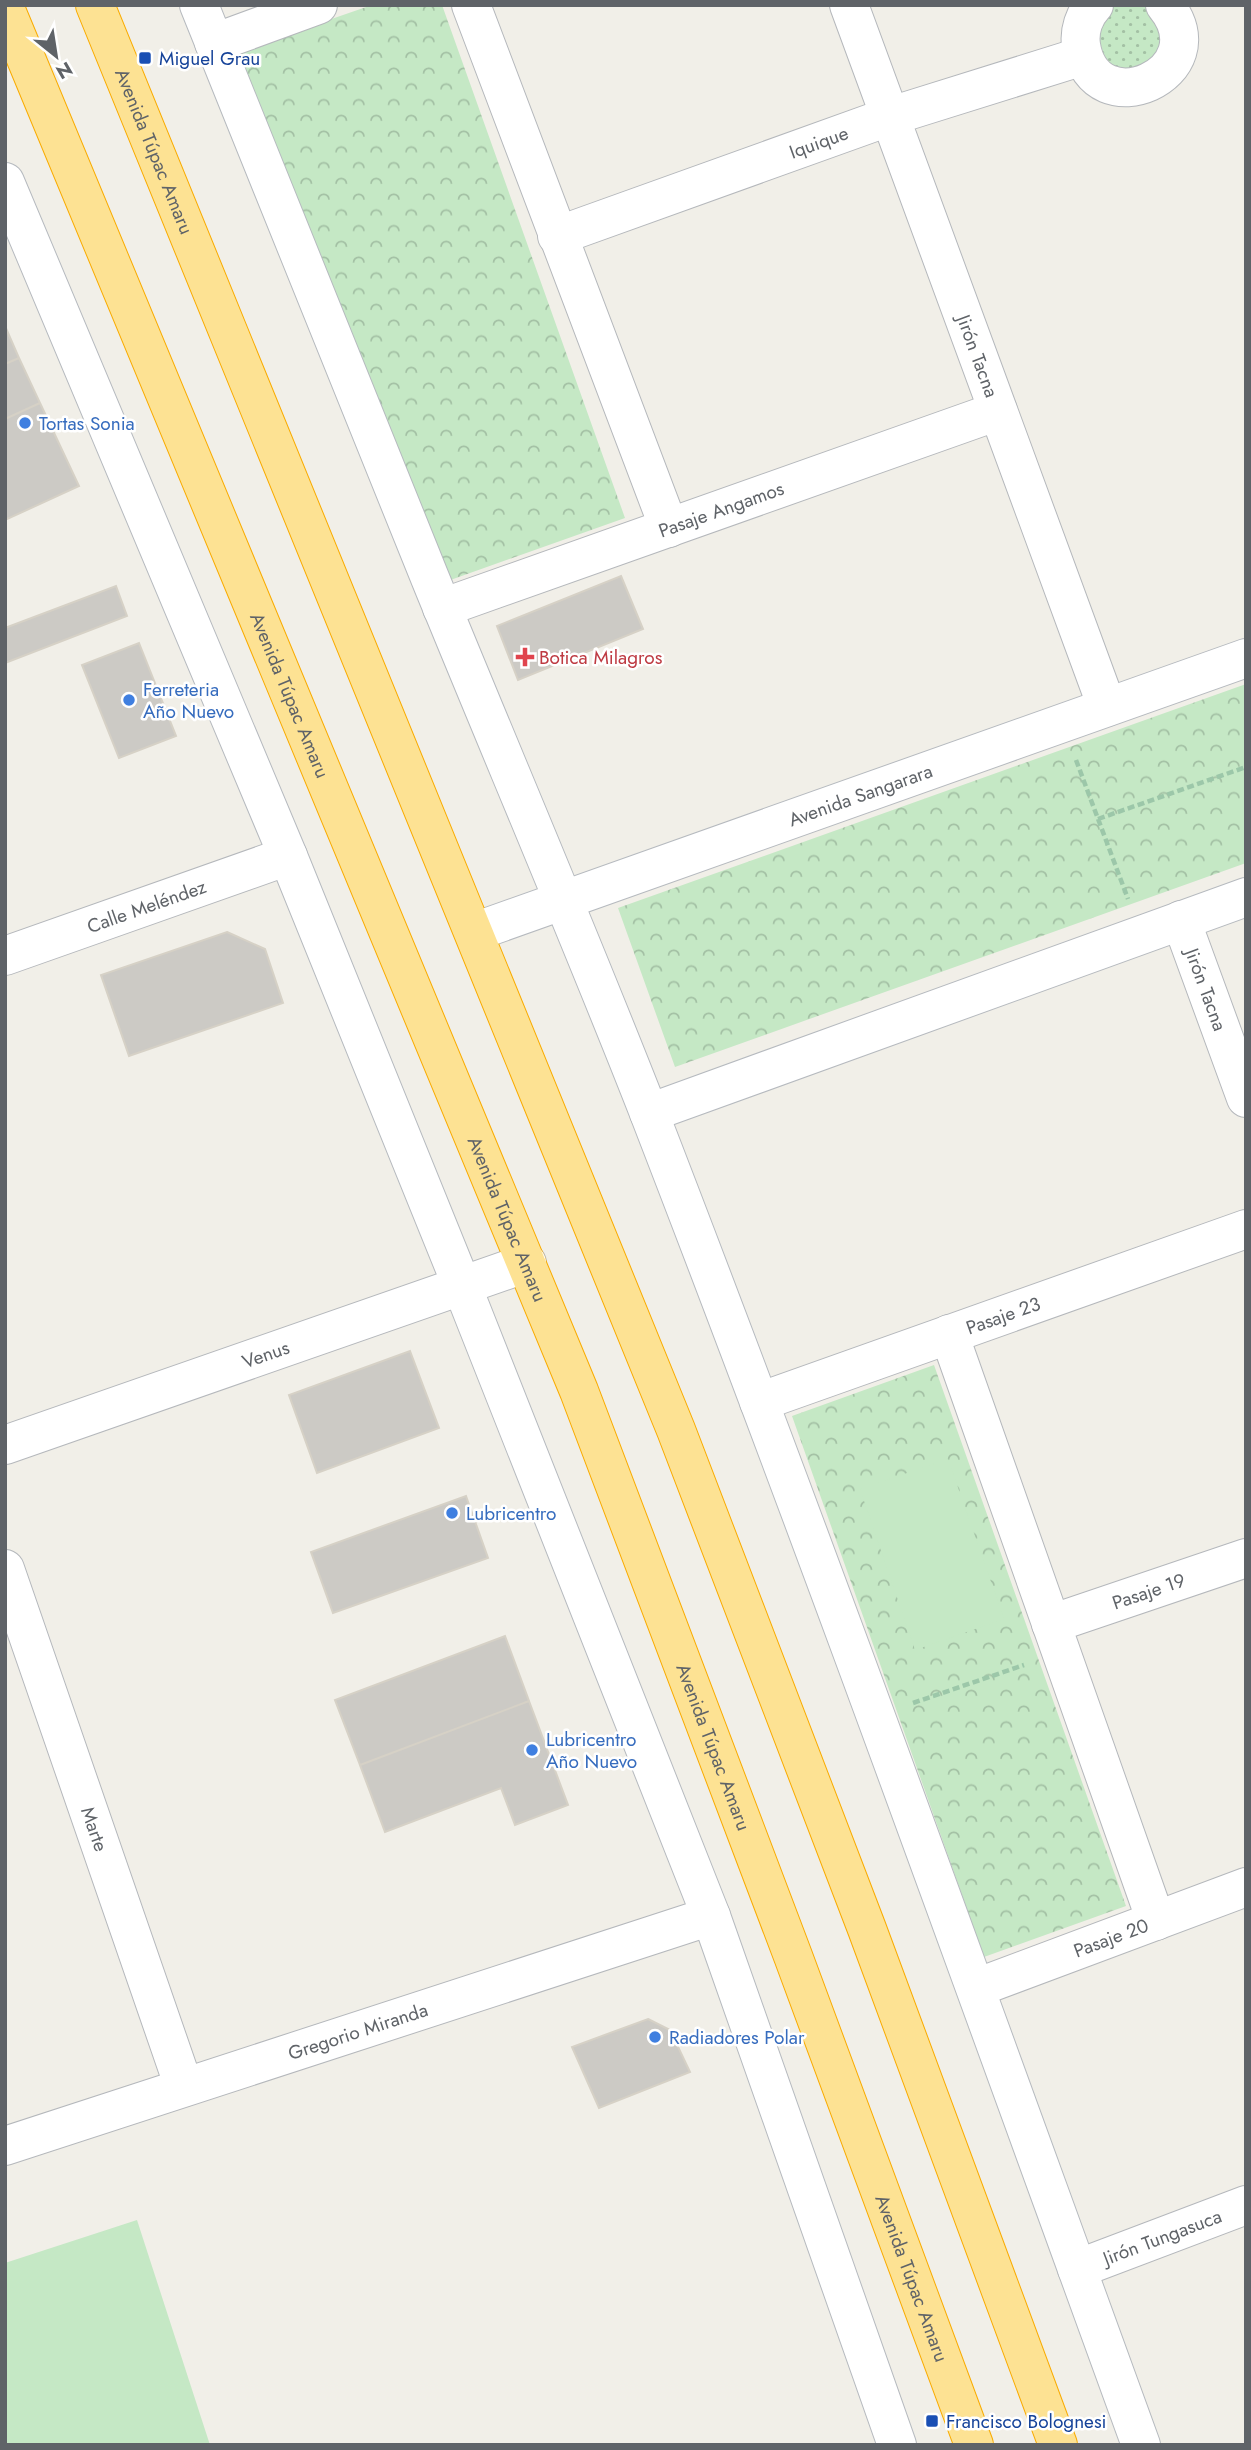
<svg xmlns="http://www.w3.org/2000/svg" width="1251" height="2450" viewBox="0 0 1251 2450" font-family="Jost,sans-serif">
<style>
.grass{fill:url(#grass-dots)}
.park{fill:url(#park-crowns)}
.pitch{fill:#c5e8c5}
.building{fill:#cccac5;stroke:#d6d1c6;stroke-width:2}
.lines{fill:none;stroke-linecap:round;stroke-linejoin:round}
.street-casing{stroke:#b5b8bc;stroke-width:40}
.secondary-casing{stroke:#b6babf;stroke-width:40}
.highway-casing{stroke:#f9ab00;stroke-width:40}
.path{stroke:#9cc7a9;stroke-width:4.5;stroke-dasharray:7 3.5;stroke-linecap:butt}
.street{stroke:#fff;stroke-width:38}
.secondary{stroke:#fff;stroke-width:38}
.highway{stroke:#fde293;stroke-width:38}
.transit-dot{fill:#1a4fb4;stroke:#fff;stroke-width:2.5}
.shop-dot{fill:#3f7fe0;stroke:#fff;stroke-width:2.5}
.health-dot{fill:#e0444e;stroke:#fff;stroke-width:2.5}
.labels{text-anchor:middle;stroke-width:5;stroke-linejoin:round;paint-order:stroke}
.transit-label{font-size:19px;fill:#164399;stroke:#fff;text-anchor:start}
.street-label{font-size:19px;fill:#5f6368;stroke:#fff}
.shop-label{font-size:19px;fill:#366cbe;stroke:#fff;text-anchor:start}
.health-label{font-size:19px;fill:#be3a42;stroke:#fff;text-anchor:start}
</style>
<defs>
<pattern id="grass-dots" width="8" height="8" patternUnits="userSpaceOnUse" patternTransform="scale(1.75)"><rect width="8" height="8" fill="#c5e8c5"/><path d="M2 2h.1M6 6h.1" fill="none" stroke="#a3c0a4" stroke-width="1.8" stroke-linecap="round"/></pattern>
<pattern id="park-crowns" width="20" height="18" patternUnits="userSpaceOnUse" patternTransform="scale(1.75)"><rect width="20" height="18" fill="#c5e8c5"/><path d="M2 6a3 3 0 1 1 6 0M12 15a3 3 0 1 1 6 0" fill="none" stroke="#a3c0a4"/></pattern>
</defs>
<rect width="100%" height="100%" fill="#f1efe8"/>
<path class="grass" d="M 1116,5 C 1150,5 1150,2 1167,33 L 1154,67 L 1109,70 L 1095,28 L 1109,9 Z"/>
<path class="park" d="M 372,5 L 442,5 L 625,518 L 442,583 L 227,55 Z
M 1246,684 L 1246,863 L 675,1067 L 618,908 Z
M 934,1365 L 1126,1906 L 984,1957 L 792,1416 Z"/>
<path class="pitch" d="M 948,1459 L 1004,1619 L 915,1650 L 860,1489 Z
M 137,2220 L 210,2445 L 5,2445 L 5,2263 Z"/>
<path class="building" d="M 5,326 L 19,358 L 5,364 Z
M 19,358 L 40,403 L 5,419 L 5,364 Z
M 40,403 L 79,486 L 5,520 L 5,419 Z
M 621,576 L 643,629 L 518,680 L 497,626 Z
M 116,586 L 127,616 L 5,663 L 5,628 Z
M 139,643 L 176,736 L 119,758 L 82,665 Z
M 227,932 L 265,949 L 283,1003 L 129,1056 L 101,975 Z
M 410,1351 L 439,1428 L 317,1473 L 289,1395 Z
M 466,1496 L 488,1558 L 333,1613 L 311,1552 Z
M 505,1636 L 529,1701 L 360,1765 L 335,1700 Z
M 529,1701 L 568,1805 L 515,1825 L 501,1788 L 385,1832 L 360,1765 Z
M 648,2019 L 670,2030 L 690,2072 L 599,2108 L 572,2047 Z"/>
<g class="lines">
<g class="street-casing">
<g id="street">
<path d="M 471,5 L 669,528"/>
<path id="s1" d="M 849,5 L 1107,707"/>
<path d="M 1094,5 C 1084,15 1079,31 1081,45 C 1094,129 1221,73 1165,5"/>
<path d="M 214,43 L 318,5"/>
<path id="s2" d="M 557,236 L 891,116 L 1083,56"/>
<path id="s3" d="M 442,608 L 998,411"/>
<path id="s4" d="M 1181,920 L 1246,1098"/>
<path id="s5" d="M 5,956 L 288,856"/>
<path d="M 949,1334 L 1156,1921"/>
<path id="s6" d="M 759,1402 L 1246,1229"/>
<path id="s7" d="M 5,1445 L 527,1263"/>
<path id="s8" d="M 5,1569 L 184,2087"/>
<path id="s9" d="M 1051,1624 L 1246,1558"/>
<path id="s10" d="M 976,1988 L 1246,1887"/>
<path id="s11" d="M 5,2146 L 711,1916"/>
<path id="s12" d="M 1077,2269 L 1246,2205"/>
</g>
</g>
<g class="secondary-casing">
<g id="secondary">
<path d="M 199,5 C 275,197 352,388 430,578 C 503,757 579,934 649,1113 C 820,1555 979,2000 1141,2445"/>
<path d="M 5,182 L 288,856 L 462,1286 L 711,1916 L 897,2445"/>
<path id="s13" d="M 474,932 L 1246,658"/>
<path d="M 649,1113 L 1246,897"/>
</g>
</g>
<g class="highway-casing">
<g id="highway">
<path id="s14" d="M 95,5 L 676,1430 L 867,1929 L 1058,2445"/>
<path id="s15" d="M 5,8 L 579,1391 L 793,1956 L 974,2445"/>
</g>
</g>
<path class="path" d="M 1076,760 L 1128,899
M 1098,819 L 1246,767
M 913,1703 L 1024,1665"/>
<use href="#street" class="street"/>
<use href="#secondary" class="secondary"/>
<use href="#highway" class="highway"/>
</g>
<g class="transit-dot">
<rect x="138" y="51" width="14" height="14" rx="3.5"/>
<rect x="925" y="2414" width="14" height="14" rx="3.5"/>
</g>
<g class="shop-dot">
<circle cx="25" cy="423" r="7"/>
<circle cx="129" cy="700" r="7"/>
<circle cx="452" cy="1513" r="7"/>
<circle cx="532" cy="1750" r="7"/>
<circle cx="655" cy="2037" r="7"/>
</g>
<path class="health-dot" d="M521.5 646.5h7v7h7v7h-7v7h-7v-7h-7v-7h7z"/>
<g class="labels">
<g class="transit-label">
<text x="159" y="65">Miguel Grau</text>
<text x="946" y="2428">Francisco Bolognesi</text>
</g>
<g class="street-label">
<text dy="7" stroke="none"><textPath href="#s2" startOffset="278">Iquique</textPath></text>
<text dy="7" stroke="none"><textPath href="#s14" startOffset="158">Avenida Túpac Amaru</textPath></text>
<text dy="7" stroke="none"><textPath href="#s1" startOffset="374">Jirón Tacna</textPath></text>
<text dy="7" stroke="none"><textPath href="#s3" startOffset="296">Pasaje Angamos</textPath></text>
<text dy="7" stroke="none"><textPath href="#s15" startOffset="744">Avenida Túpac Amaru</textPath></text>
<text dy="7" stroke="none"><textPath href="#s13" startOffset="410">Avenida Sangarara</textPath></text>
<text dy="7" stroke="none"><textPath href="#s5" startOffset="150">Calle Meléndez</textPath></text>
<text dy="7" stroke="none"><textPath href="#s4" startOffset="74">Jirón Tacna</textPath></text>
<text dy="7" stroke="none"><textPath href="#s15" startOffset="1311">Avenida Túpac Amaru</textPath></text>
<text dy="7" stroke="none"><textPath href="#s6" startOffset="259">Pasaje 23</textPath></text>
<text dy="7" stroke="none"><textPath href="#s7" startOffset="276">Venus</textPath></text>
<text dy="7" stroke="none"><textPath href="#s9" startOffset="103">Pasaje 19</textPath></text>
<text dy="7" stroke="none"><textPath href="#s15" startOffset="1878">Avenida Túpac Amaru</textPath></text>
<text dy="7" stroke="none"><textPath href="#s8" startOffset="275">Marte</textPath></text>
<text dy="7" stroke="none"><textPath href="#s10" startOffset="144">Pasaje 20</textPath></text>
<text dy="7" stroke="none"><textPath href="#s11" startOffset="371">Gregorio Miranda</textPath></text>
<text dy="7" stroke="none"><textPath href="#s12" startOffset="91">Jirón Tungasuca</textPath></text>
<text dy="7" stroke="none"><textPath href="#s15" startOffset="2445">Avenida Túpac Amaru</textPath></text>
</g>
<g class="shop-label">
<text x="39" y="430">Tortas Sonia</text>
<text x="143" y="696">Ferreteria<tspan x="143" dy="22">Año Nuevo</tspan></text>
<text x="466" y="1520">Lubricentro</text>
<text x="546" y="1746">Lubricentro<tspan x="546" dy="22">Año Nuevo</tspan></text>
<text x="669" y="2044">Radiadores Polar</text>
</g>
<g class="health-label">
<text x="539" y="664">Botica Milagros</text>
</g>
</g>
<rect width="1251" height="2450" fill="none" stroke="#5f6368" stroke-width="14"/>
<g transform="translate(56 56) rotate(150)" stroke="#ffffff" stroke-width="5" paint-order="stroke">
<path d="M0-5L12 26L0 18L-12 26Z" fill="#5f6368"/>
<text y="-10" font-size="19" font-weight="bold" text-anchor="middle" fill="#5f6368">N</text>
</g>
</svg>
